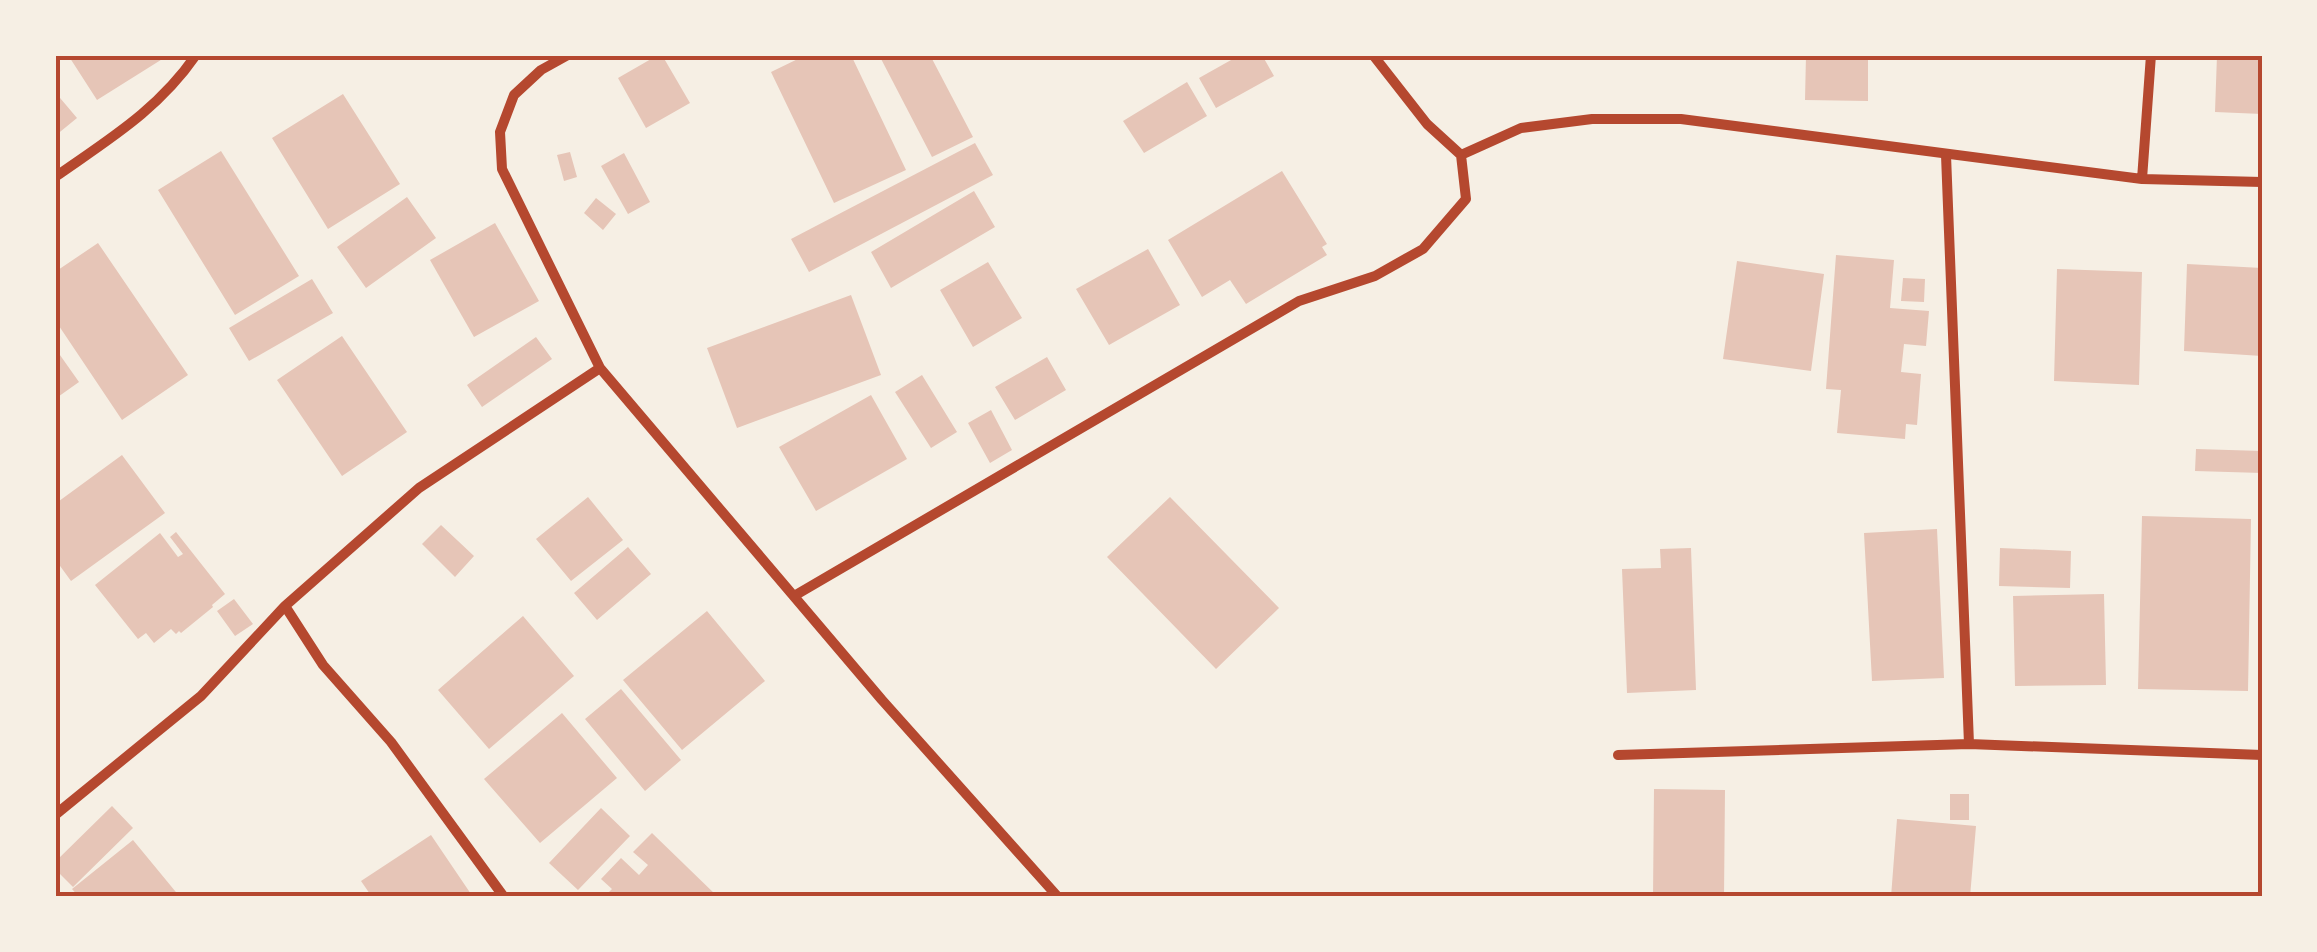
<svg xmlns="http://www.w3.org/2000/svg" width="2317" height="952" viewBox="0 0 2317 952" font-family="'Source Sans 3',sans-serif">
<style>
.building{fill:#e6c5b7}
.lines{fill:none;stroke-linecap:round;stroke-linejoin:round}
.minor{stroke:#b5482f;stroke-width:10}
.neatline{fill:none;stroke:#b5482f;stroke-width:4}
</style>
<rect width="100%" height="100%" fill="#f6efe4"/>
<path class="building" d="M 68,55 L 163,55 L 164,58 L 97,100 Z
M 658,55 L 662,55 L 690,103 L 646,128 L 618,78 Z
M 806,55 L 851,55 L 906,170 L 834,203 L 771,72 Z
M 879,55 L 930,55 L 973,137 L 932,157 Z
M 1240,55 L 1262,55 L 1274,76 L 1216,108 L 1199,78 Z
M 1806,55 L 1868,55 L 1868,101 L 1805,100 Z
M 2217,55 L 2262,55 L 2262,114 L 2215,112 Z
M 1187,82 L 1207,116 L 1144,153 L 1123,121 Z
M 55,92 L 77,118 L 55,136 Z
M 343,94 L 400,184 L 328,229 L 272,138 Z
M 975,143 L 993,175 L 809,272 L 791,239 Z
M 221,151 L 299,276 L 235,315 L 158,190 Z
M 570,152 L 577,177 L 564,181 L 557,155 Z
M 624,153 L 650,202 L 628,214 L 601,166 Z
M 1282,171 L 1327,244 L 1322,247 L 1327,255 L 1246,304 L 1230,280 L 1202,297 L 1168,240 Z
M 974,191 L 995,227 L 891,288 L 871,252 Z
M 407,197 L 436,238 L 366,288 L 337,247 Z
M 596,198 L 616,214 L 603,230 L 584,213 Z
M 495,223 L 539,301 L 474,337 L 430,260 Z
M 98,243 L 188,375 L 122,420 L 55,320 L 55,272 Z
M 1148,249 L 1180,305 L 1109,345 L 1076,289 Z
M 1836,255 L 1894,260 L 1890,308 L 1929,311 L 1926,346 L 1904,344 L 1901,372 L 1921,374 L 1917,425 L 1906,424 L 1905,439 L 1837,433 L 1841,390 L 1826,389 Z
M 1737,261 L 1824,274 L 1811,371 L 1723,359 Z
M 988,262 L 1022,318 L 973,347 L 940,290 Z
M 2187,264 L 2262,268 L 2262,356 L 2184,351 Z
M 2057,269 L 2142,272 L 2139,385 L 2054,381 Z
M 1903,278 L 1925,279 L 1924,302 L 1901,301 Z
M 312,279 L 333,313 L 249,361 L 229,328 Z
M 851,295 L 881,375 L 737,428 L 707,348 Z
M 342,336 L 407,432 L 342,476 L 277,380 Z
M 536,337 L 552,359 L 482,407 L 467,385 Z
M 55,348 L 79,382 L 55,399 Z
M 1047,357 L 1066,390 L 1015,420 L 995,387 Z
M 922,375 L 957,432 L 931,448 L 895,392 Z
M 871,395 L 907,459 L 816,511 L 779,447 Z
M 991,410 L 1012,450 L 990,463 L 968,423 Z
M 2196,449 L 2262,451 L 2262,473 L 2195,471 Z
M 122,455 L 165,513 L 71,581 L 55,559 L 55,504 Z
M 588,497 L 623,540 L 571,581 L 536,539 Z
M 1170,497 L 1279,608 L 1216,669 L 1107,557 Z
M 2142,516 L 2251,519 L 2248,691 L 2138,689 Z
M 441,525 L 474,556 L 455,577 L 422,544 Z
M 1937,529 L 1944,678 L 1872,681 L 1864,533 Z
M 176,532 L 225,594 L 212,605 L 213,607 L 181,633 L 179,631 L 176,634 L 171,629 L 154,643 L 146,633 L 138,639 L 95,585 L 160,533 L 178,557 L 183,554 L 170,537 Z
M 628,547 L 651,574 L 597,620 L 574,593 Z
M 1691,548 L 1696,690 L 1627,693 L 1622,569 L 1661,568 L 1660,549 Z
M 2000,548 L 2071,551 L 2070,588 L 1999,586 Z
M 2104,594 L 2106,685 L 2015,686 L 2013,596 Z
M 234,599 L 253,624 L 235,636 L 217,611 Z
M 707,611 L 765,681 L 682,750 L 623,680 Z
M 523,616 L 574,676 L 489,749 L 438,690 Z
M 621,689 L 681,760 L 645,791 L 585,719 Z
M 562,713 L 617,778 L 540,843 L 484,779 Z
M 1654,789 L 1725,790 L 1724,897 L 1653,897 Z
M 1950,794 L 1969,794 L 1969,820 L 1950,820 Z
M 112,806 L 133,828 L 73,887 L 55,869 L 55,862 Z
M 601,808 L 630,836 L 578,890 L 549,863 Z
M 1897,819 L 1976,826 L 1970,897 L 1891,897 Z
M 652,833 L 718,897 L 604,897 L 612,889 L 601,879 L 621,858 L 639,875 L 648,865 L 633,852 Z
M 431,835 L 473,897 L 372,897 L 361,881 Z
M 133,840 L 180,897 L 79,897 L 72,889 Z"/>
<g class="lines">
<path class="minor" d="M 568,55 L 541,70 L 514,95 L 500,132 L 502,169 L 600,368 L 882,700 L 1058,897
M 1461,155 L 1521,128 L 1592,119 L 1681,119 L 2142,179 L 2262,182
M 1946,155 L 1969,744
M 55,177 C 109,139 158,110 196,55
M 2142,179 L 2151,55
M 794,596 L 1299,301 L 1375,276 L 1423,249 L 1466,199 L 1461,155 L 1427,124 L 1373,55
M 285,606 L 323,665 L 391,742 L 504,897
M 1618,755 L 1969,744 L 2262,755
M 55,815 L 201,696 L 285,606 L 419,488 L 600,368"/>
</g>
<rect width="2317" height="952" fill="none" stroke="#f6efe4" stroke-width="115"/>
<rect x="58" y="58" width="2202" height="836" class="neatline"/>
</svg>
